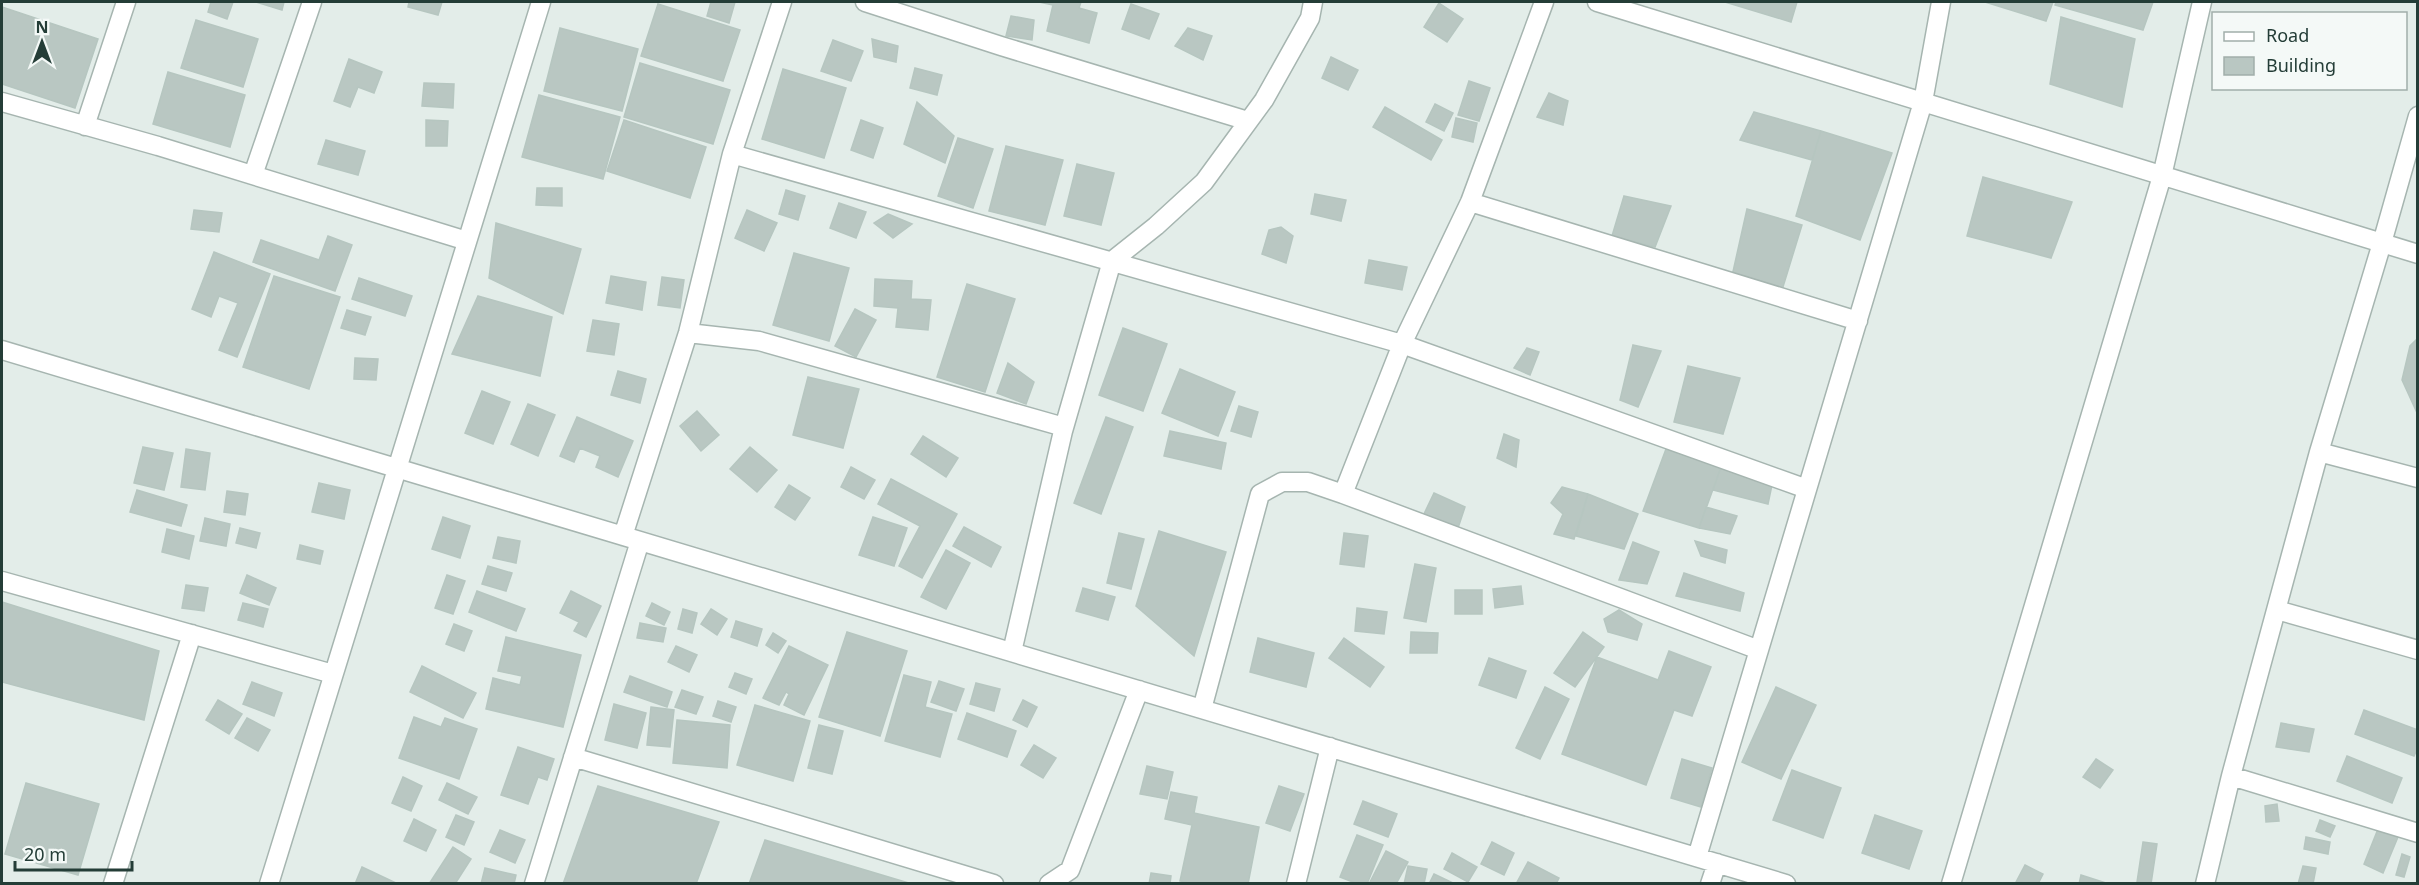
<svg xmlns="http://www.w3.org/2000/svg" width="2419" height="885" viewBox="0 0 2419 885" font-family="'Noto Sans',sans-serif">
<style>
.building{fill:#b9c7c2;stroke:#b6c6c0;stroke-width:1.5}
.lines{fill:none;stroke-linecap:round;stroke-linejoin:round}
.minor-casing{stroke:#a6b5b0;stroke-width:21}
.minor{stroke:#fff;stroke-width:18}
</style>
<rect width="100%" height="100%" fill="#e3ede9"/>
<path class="building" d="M 211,2 L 233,2 L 227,19 L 208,12 Z
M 256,2 L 284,2 L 282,10 Z
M 409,2 L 442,2 L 438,15 L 408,7 Z
M 711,2 L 735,2 L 729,23 L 707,16 Z
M 1039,2 L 1081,2 L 1079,8 L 1097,13 L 1089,43 L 1047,31 L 1053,5 Z
M 1725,2 L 1797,2 L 1791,22 Z
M 1985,2 L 2053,2 L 2046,21 Z
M 2056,2 L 2153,2 L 2143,30 L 2055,5 Z
M 1439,3 L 1463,19 L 1447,42 L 1424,27 Z
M 658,4 L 740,30 L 723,81 L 641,56 Z
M 1131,4 L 1159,14 L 1149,39 L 1122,29 Z
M 2,7 L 98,39 L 75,108 L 2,84 Z
M 1011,16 L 1034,20 L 1032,40 L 1006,36 Z
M 2061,17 L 2135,39 L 2122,107 L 2050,84 Z
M 196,20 L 258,39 L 243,87 L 181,68 Z
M 560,28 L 638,49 L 622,111 L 544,91 Z
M 1188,28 L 1212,36 L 1203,60 L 1175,46 Z
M 872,39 L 898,46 L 896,62 L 874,57 Z
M 833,40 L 863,51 L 851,81 L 821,71 Z
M 1331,57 L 1358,70 L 1348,90 L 1322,78 Z
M 349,59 L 382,72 L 374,93 L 358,87 L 350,107 L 334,101 Z
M 640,63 L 730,90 L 713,144 L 624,117 Z
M 915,68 L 942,75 L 937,95 L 910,88 Z
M 783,69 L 846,88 L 824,158 L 762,139 Z
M 168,72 L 245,95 L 230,147 L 153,124 Z
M 1469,81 L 1490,88 L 1479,121 L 1458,115 Z
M 424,83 L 454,84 L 453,108 L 422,106 Z
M 1549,93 L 1568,101 L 1563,125 L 1537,117 Z
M 539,95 L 620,117 L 603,179 L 522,157 Z
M 917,102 L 954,136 L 945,163 L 904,144 Z
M 1435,104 L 1453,113 L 1444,131 L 1426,122 Z
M 1385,107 L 1442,140 L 1431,160 L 1373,127 Z
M 1754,112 L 1821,131 L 1812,160 L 1740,140 Z
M 1456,118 L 1477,123 L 1473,142 L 1452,137 Z
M 426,120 L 448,121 L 447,146 L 426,146 Z
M 624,120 L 706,147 L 690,198 L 607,171 Z
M 861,120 L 883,128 L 873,158 L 851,150 Z
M 1821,131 L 1892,153 L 1860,240 L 1796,216 Z
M 958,138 L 993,149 L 973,208 L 938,196 Z
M 326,140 L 365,151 L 358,175 L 318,164 Z
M 1006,146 L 1063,160 L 1045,225 L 989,211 Z
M 1077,164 L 1114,173 L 1101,225 L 1064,216 Z
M 1983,177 L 2072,202 L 2051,258 L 1967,236 Z
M 537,188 L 562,188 L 562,206 L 536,205 Z
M 786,190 L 805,196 L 798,220 L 779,214 Z
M 1315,194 L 1346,200 L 1341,221 L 1311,214 Z
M 1624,196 L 1671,206 L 1655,247 L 1612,236 Z
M 839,203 L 866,212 L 856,238 L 830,228 Z
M 1747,209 L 1802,225 L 1782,290 L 1732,276 Z
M 194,210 L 222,213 L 219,232 L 191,229 Z
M 747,210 L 777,223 L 764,251 L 735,238 Z
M 888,214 L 912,224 L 893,238 L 874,223 Z
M 496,223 L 581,249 L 563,314 L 489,278 Z
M 1281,227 L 1293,236 L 1286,263 L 1262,254 L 1269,230 Z
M 328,236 L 352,245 L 335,291 L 253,262 L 261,240 L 319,260 Z
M 214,252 L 270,274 L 237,357 L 219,350 L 238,303 L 219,296 L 211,317 L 192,309 Z
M 794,253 L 849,268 L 829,341 L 773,325 Z
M 1369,260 L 1407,267 L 1402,290 L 1365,283 Z
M 274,276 L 340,297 L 309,389 L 243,367 Z
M 611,276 L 646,282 L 642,310 L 606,303 Z
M 662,277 L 684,280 L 680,308 L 658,305 Z
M 359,278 L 412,296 L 405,316 L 352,299 Z
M 875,279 L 912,281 L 911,299 L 931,300 L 928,330 L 896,327 L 898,308 L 874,306 Z
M 967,284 L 1015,299 L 985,392 L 937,377 Z
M 478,296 L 552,317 L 540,376 L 452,354 Z
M 855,309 L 876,320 L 856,357 L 835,346 Z
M 347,310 L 371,317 L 365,335 L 341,328 Z
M 593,320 L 619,324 L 614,355 L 587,351 Z
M 1123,328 L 1167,344 L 1143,411 L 1099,395 Z
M 2418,338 L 2418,415 L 2402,380 L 2410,346 Z
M 1633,345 L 1661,351 L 1638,407 L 1620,400 Z
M 1527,348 L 1539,352 L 1530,375 L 1514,368 Z
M 355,358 L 378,359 L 376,380 L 354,379 Z
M 1008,363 L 1034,382 L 1026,404 L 997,393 Z
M 1688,366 L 1740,378 L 1723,434 L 1674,422 Z
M 1180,369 L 1235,392 L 1218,436 L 1162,413 Z
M 618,371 L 646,379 L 640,403 L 611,395 Z
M 808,377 L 859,389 L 843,448 L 793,435 Z
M 482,391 L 510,402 L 493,444 L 465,433 Z
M 528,404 L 555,415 L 538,456 L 511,444 Z
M 1239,406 L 1258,412 L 1251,437 L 1231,431 Z
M 697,411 L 719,435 L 701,451 L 680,426 Z
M 577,417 L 633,441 L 618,477 L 596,467 L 600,456 L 580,448 L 574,462 L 560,456 Z
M 1106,417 L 1133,427 L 1101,514 L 1074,503 Z
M 1170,431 L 1226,443 L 1221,469 L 1164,456 Z
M 1504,434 L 1519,440 L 1516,467 L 1497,458 Z
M 923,436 L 958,458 L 946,477 L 911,454 Z
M 143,447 L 173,453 L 164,490 L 134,483 Z
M 750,447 L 777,470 L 757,492 L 730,469 Z
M 186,449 L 210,453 L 205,490 L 181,487 Z
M 1666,449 L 1721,467 L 1699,528 L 1643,511 Z
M 851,467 L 875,480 L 864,499 L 841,487 Z
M 1721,467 L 1772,485 L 1768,504 L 1713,490 Z
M 891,479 L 957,514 L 922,578 L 899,566 L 920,526 L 878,504 Z
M 319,483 L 350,490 L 344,519 L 312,512 Z
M 789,485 L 810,498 L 795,520 L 775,507 Z
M 1562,487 L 1588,494 L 1574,539 L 1554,534 L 1563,514 L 1551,503 Z
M 137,490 L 187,505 L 181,526 L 130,512 Z
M 227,491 L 248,494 L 245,515 L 224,512 Z
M 1434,493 L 1465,507 L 1458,528 L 1423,516 Z
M 1588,494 L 1638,514 L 1624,549 L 1576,536 Z
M 1706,507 L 1737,516 L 1730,534 L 1699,528 Z
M 443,517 L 470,526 L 460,558 L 432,549 Z
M 873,517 L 907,528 L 894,566 L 859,555 Z
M 205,518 L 230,524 L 226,546 L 200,541 Z
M 964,527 L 1001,547 L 991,567 L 953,546 Z
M 240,528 L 260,533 L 256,548 L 236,543 Z
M 167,529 L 194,536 L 189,559 L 162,552 Z
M 1159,531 L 1226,552 L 1194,656 L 1136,606 Z
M 1119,533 L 1144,539 L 1131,589 L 1107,583 Z
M 1344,533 L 1368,536 L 1364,567 L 1340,564 Z
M 498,537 L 520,541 L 516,563 L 493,558 Z
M 1695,541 L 1727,550 L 1725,563 L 1701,556 Z
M 1633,542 L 1659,552 L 1647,584 L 1619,580 Z
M 300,545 L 323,551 L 320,564 L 297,559 Z
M 946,550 L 970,563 L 946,609 L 921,597 Z
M 1415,564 L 1436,568 L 1426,622 L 1404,618 Z
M 488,566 L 512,573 L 506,591 L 482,584 Z
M 1684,573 L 1744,593 L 1740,611 L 1676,596 Z
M 247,575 L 276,588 L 269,605 L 240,593 Z
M 447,575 L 465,581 L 453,614 L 435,608 Z
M 186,585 L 208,588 L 204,611 L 182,608 Z
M 1521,586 L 1523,604 L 1495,608 L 1493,589 Z
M 1083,588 L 1115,597 L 1108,620 L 1076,611 Z
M 1455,590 L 1482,590 L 1482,614 L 1455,614 Z
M 477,591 L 525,609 L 516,631 L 469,612 Z
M 571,591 L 601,606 L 586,637 L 574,631 L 579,622 L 560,613 Z
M 2,602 L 159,651 L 144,720 L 2,682 Z
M 243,603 L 268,609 L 263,627 L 238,620 Z
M 652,603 L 670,612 L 664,625 L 646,616 Z
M 1357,608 L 1387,612 L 1384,634 L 1355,631 Z
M 683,609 L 697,613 L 692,633 L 678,629 Z
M 711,609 L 727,619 L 717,635 L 701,624 Z
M 1619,610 L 1642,624 L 1637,640 L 1608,632 L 1604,619 Z
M 736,621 L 762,629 L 757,646 L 731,637 Z
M 640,623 L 666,628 L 663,642 L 637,638 Z
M 454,624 L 472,631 L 464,651 L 446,644 Z
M 847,632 L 907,651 L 880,736 L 819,717 Z
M 1411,632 L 1438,633 L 1437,653 L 1410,653 Z
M 1583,632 L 1604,647 L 1575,687 L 1554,673 Z
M 773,633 L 786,641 L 778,653 L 766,645 Z
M 506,637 L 581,655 L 563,727 L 486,709 L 493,678 L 520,685 L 522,676 L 498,671 Z
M 1258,638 L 1314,653 L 1306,687 L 1250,672 Z
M 1344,638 L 1384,667 L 1370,687 L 1329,658 Z
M 676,646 L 697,655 L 689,672 L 668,662 Z
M 789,646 L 828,665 L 804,715 L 784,705 L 789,694 L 786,692 L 779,705 L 763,698 Z
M 1669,651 L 1711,667 L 1692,716 L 1674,710 L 1646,785 L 1562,754 L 1597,657 L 1658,680 Z
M 1489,658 L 1526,671 L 1516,698 L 1479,685 Z
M 422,666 L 476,693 L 463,718 L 410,692 Z
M 735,673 L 752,679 L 746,694 L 729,687 Z
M 904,675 L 931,682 L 925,707 L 952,714 L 940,757 L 885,741 Z
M 630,676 L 672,692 L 667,707 L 624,692 Z
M 939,681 L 964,689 L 956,711 L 931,702 Z
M 252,682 L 282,693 L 274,716 L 243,704 Z
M 976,683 L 1000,689 L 994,711 L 970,704 Z
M 1545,687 L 1569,699 L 1540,759 L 1516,748 Z
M 1776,687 L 1816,705 L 1781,779 L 1742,762 Z
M 682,690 L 703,697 L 696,714 L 675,707 Z
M 218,700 L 242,714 L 229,734 L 206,720 Z
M 1023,700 L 1037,707 L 1027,727 L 1013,720 Z
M 718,701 L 736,707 L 731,722 L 713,716 Z
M 614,704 L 646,713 L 637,748 L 605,740 Z
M 755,705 L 810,721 L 793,781 L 737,765 Z
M 651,707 L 674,710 L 670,747 L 647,745 Z
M 2364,710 L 2418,730 L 2418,747 L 2414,756 L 2355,734 Z
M 967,713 L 1016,731 L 1007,757 L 958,739 Z
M 414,717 L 441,727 L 445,718 L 477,729 L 459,779 L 399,758 Z
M 247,718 L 270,730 L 258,751 L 235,738 Z
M 677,720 L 730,725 L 727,768 L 673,763 Z
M 2281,723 L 2314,729 L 2309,752 L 2276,747 Z
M 819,725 L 843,731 L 832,774 L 808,768 Z
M 1034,745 L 1056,758 L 1043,778 L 1021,765 Z
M 518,747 L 554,759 L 547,780 L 538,777 L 528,804 L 501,795 Z
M 2347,756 L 2402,778 L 2392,803 L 2337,781 Z
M 1682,759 L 1712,768 L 1701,807 L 1671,798 Z
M 2096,759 L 2113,770 L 2100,788 L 2083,777 Z
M 1147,766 L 1173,772 L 1167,799 L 1140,794 Z
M 1792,770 L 1841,788 L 1823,838 L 1773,820 Z
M 403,777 L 422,786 L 411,811 L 392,803 Z
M 26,783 L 99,804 L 78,875 L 5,854 Z
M 447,783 L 477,797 L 468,814 L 439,800 Z
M 598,786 L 719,822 L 696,884 L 563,884 Z
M 1279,786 L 1304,794 L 1290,831 L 1266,823 Z
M 1171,792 L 1197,797 L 1194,813 L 1259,827 L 1248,884 L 1192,884 L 1180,881 L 1192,825 L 1165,819 Z
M 1363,801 L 1397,814 L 1388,837 L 1354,824 Z
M 2277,804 L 2279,821 L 2266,822 L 2265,806 Z
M 456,815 L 474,822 L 464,845 L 446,837 Z
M 1875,815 L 1922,831 L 1909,869 L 1862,853 Z
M 414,819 L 436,830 L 426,851 L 404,841 Z
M 2320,820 L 2335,826 L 2330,837 L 2316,831 Z
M 2378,829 L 2398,837 L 2383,873 L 2364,864 Z
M 500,830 L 525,840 L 515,863 L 490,852 Z
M 1357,835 L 1383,845 L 1367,884 L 1358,884 L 1340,877 Z
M 2306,837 L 2330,842 L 2328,854 L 2304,849 Z
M 765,840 L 912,884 L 749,884 Z
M 1492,842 L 1514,853 L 1504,875 L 1481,864 Z
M 2143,842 L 2157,844 L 2151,884 L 2137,882 Z
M 453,847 L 471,859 L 455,884 L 429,884 Z
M 1386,851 L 1408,862 L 1396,884 L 1373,884 L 1370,882 Z
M 1452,853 L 1477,867 L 1468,882 L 1444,869 Z
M 2402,854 L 2410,857 L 2404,877 L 2396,875 Z
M 1528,862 L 1559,878 L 1556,884 L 1516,884 Z
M 2025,865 L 2043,874 L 2038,884 L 2016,882 Z
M 1408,866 L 1427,869 L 1424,884 L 1404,884 Z
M 2303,866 L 2316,868 L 2313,884 L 2298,884 Z
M 362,867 L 398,884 L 355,884 Z
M 485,868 L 516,875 L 514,884 L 481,884 Z
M 1151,873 L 1171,876 L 1170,884 L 1149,884 Z
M 1434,874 L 1453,883 L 1452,884 L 1429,884 Z
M 2081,875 L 2109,884 L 2079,884 Z"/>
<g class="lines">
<g class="minor-casing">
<path id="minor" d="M 865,2 L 1001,46 L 1248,121
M 1597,2 L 2418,254
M 2,102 L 158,146 L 467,241
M 85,126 L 126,2
M 732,154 L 1402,344 L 1807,489
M 253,175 L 312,2
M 1470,202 L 1858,321
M 688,333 L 759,341 L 1064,427
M 2,350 L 1786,884
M 2319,452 L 2418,478
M 1343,494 L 1402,344 L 1470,202 L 1544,2
M 623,536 L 688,333 L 732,154 L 782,2
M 2,581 L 333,674
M 2277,610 L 2418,650
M 1012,652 L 1063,431 L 1112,261 L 1156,226 L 1204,182 L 1264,100 L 1310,18 L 1313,2
M 1202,709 L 1260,494 L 1282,482 L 1308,482 L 1343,494 L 1759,650
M 573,757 L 994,884
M 2231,776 L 2418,833
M 1697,857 L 1923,102 L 1941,2
M 113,884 L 192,634
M 269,884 L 541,2
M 534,884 L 640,541
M 1049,884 L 1070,870 L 1139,690
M 1296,884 L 1330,747
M 1710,884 L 1717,863
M 1951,884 L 2162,176 L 2202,2
M 2205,884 L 2231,776 L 2319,452 L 2382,243 L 2418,116"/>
</g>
<use href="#minor" class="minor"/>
</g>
<rect width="2419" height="885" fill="none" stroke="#243d37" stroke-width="6"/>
<rect x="2212" y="12" width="195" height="78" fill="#f4f9f7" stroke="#a1aeaa" stroke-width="1.5"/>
<rect x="2224" y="32" width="30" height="9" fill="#ffffff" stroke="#a1aeaa" stroke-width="1.5"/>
<text x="2266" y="42" font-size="18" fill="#243d37">Road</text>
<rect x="2224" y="57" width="30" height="18" fill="#b9c7c2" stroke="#a1aeaa" stroke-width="1.5"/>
<text x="2266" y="72" font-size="18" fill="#243d37">Building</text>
<g transform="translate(42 42)" stroke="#f4f9f7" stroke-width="4.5" paint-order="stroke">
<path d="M0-4.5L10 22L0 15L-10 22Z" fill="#243d37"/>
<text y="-9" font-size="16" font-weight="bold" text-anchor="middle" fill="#243d37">N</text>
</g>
<path d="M15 861v9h117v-9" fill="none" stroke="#243d37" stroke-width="3"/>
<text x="24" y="861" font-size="18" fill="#243d37" stroke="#f4f9f7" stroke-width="4.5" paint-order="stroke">20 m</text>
</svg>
